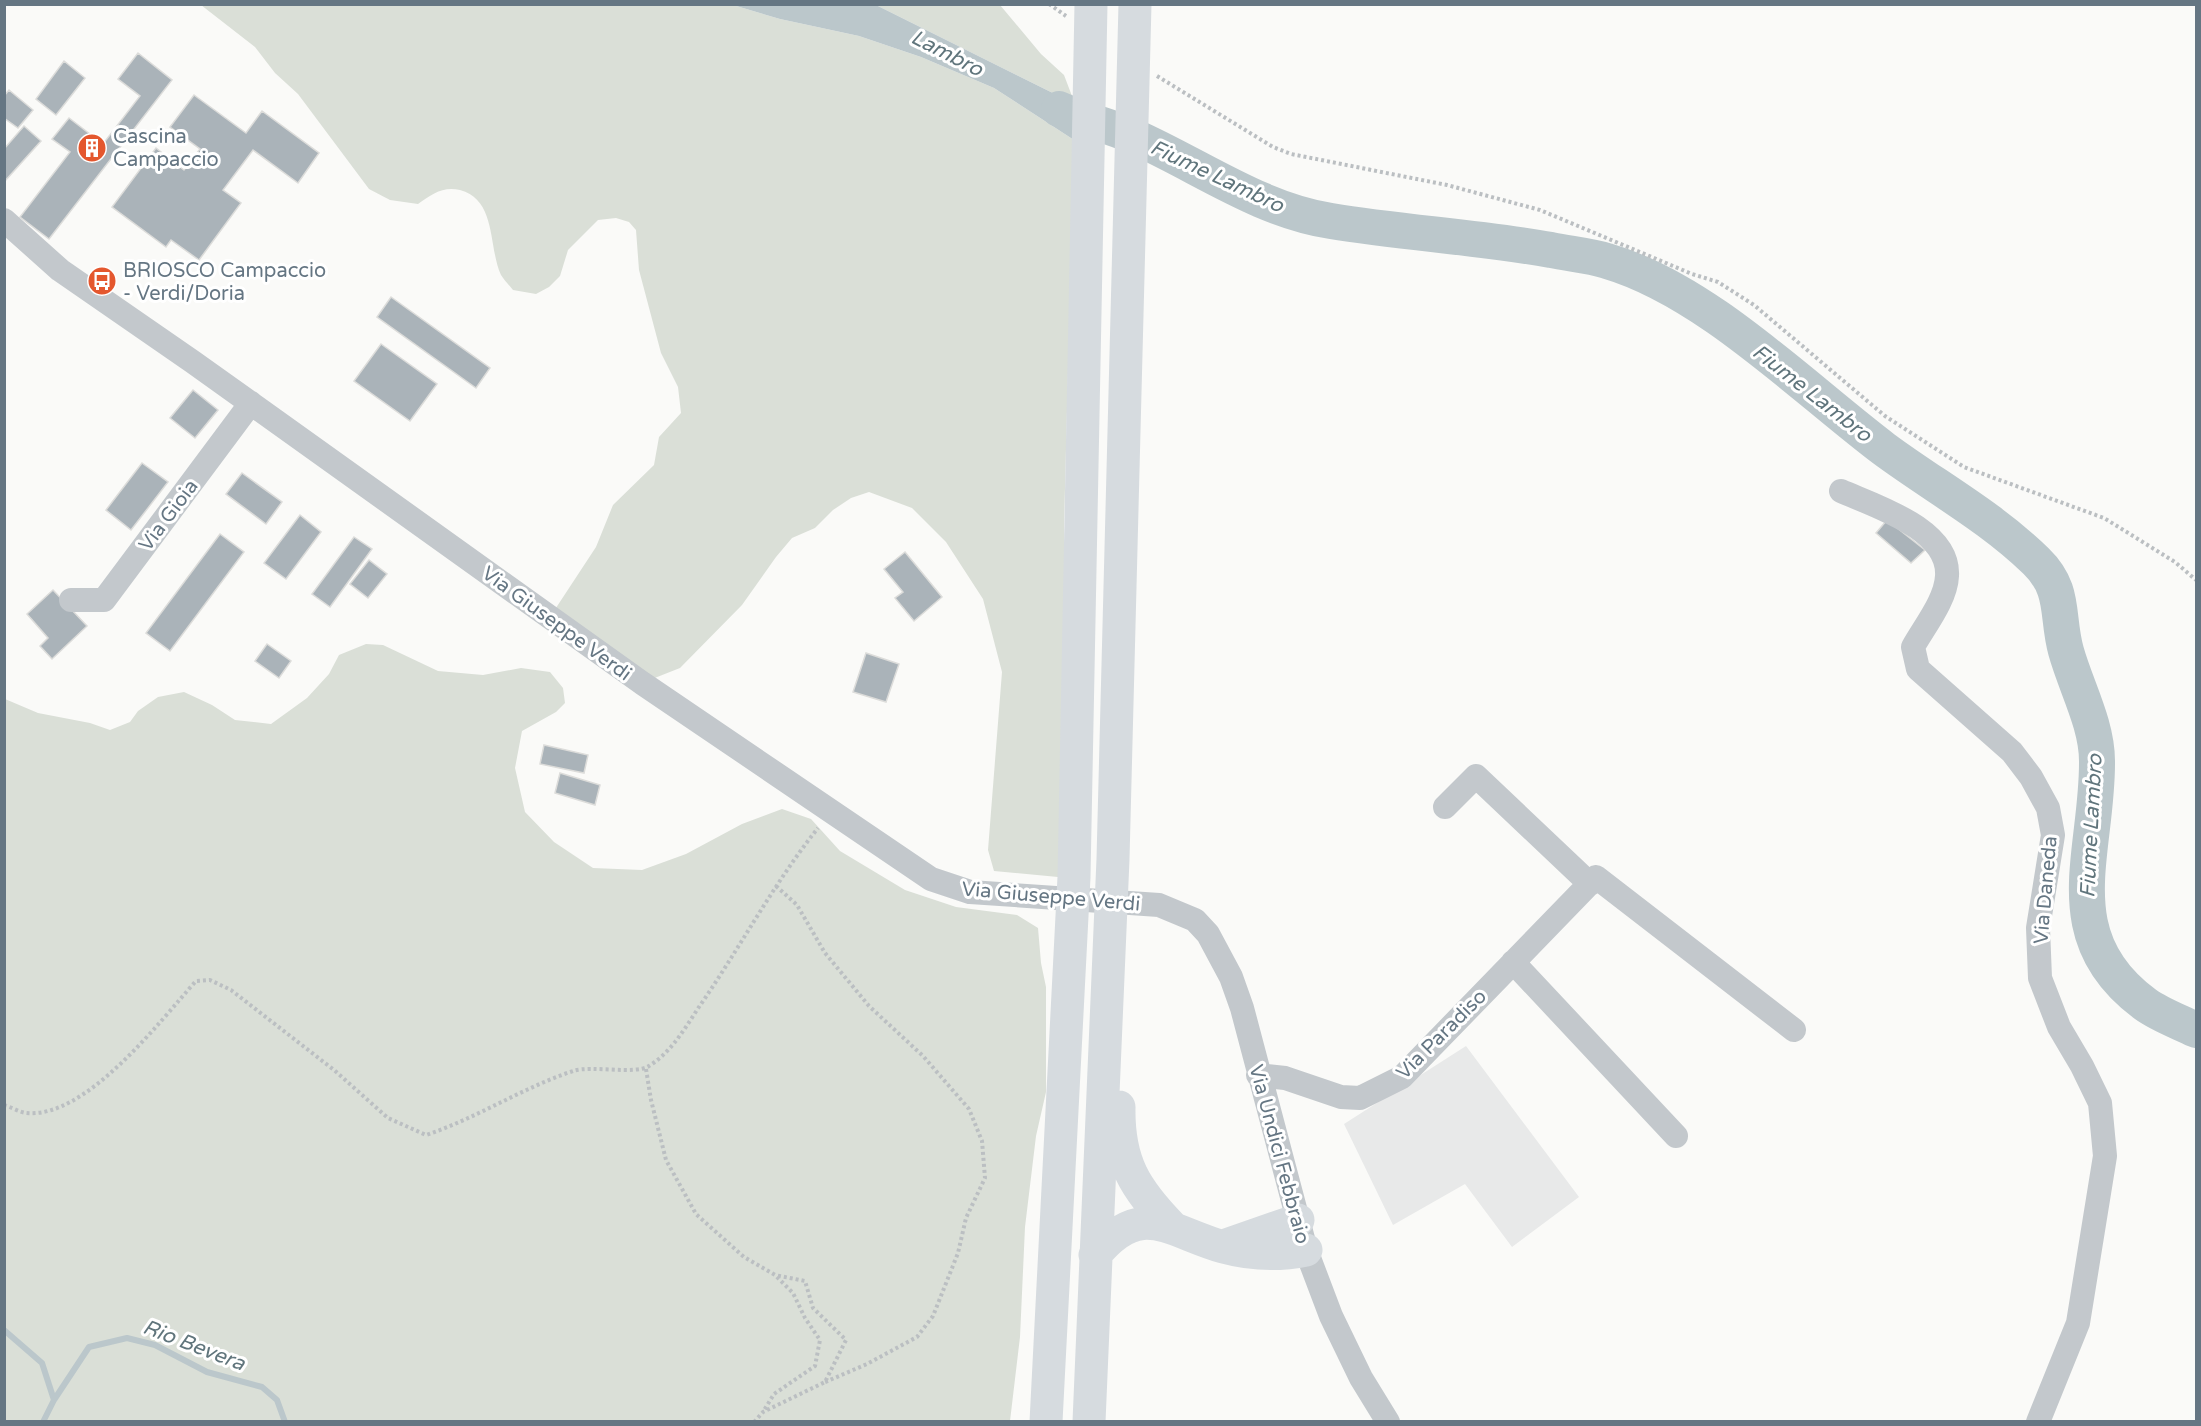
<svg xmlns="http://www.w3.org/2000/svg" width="2201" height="1426" viewBox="0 0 2201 1426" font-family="'Varela Round',sans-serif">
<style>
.built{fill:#e8e9e9}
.green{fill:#dadfd7}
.water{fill:#bbc7cb}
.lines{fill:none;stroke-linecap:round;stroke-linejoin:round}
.stream{stroke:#bbc7cb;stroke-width:6}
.river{stroke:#bbc7cb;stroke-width:36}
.building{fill:#aab3b9;stroke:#dcdcda;stroke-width:1.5}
.path{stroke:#bbbfc2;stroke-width:4;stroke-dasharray:3 3;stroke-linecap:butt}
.minor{stroke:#c3c8cc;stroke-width:24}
.highway{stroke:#d6dbdf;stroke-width:33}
.labels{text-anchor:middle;stroke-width:6;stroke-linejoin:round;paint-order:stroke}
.poi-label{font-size:20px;fill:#657683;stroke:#fff;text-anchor:start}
.street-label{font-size:20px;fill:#657683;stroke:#fff}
.water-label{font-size:21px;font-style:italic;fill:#60757c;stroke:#fff}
</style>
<rect width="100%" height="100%" fill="#fafaf8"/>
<path class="built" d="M 1466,1046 L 1579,1197 L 1512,1247 L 1465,1184 L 1393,1225 L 1344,1124 Z"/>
<path class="green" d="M 201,5 L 733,5 L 780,19 L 859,36 L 921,57 L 994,88 L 1074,140 L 1064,527 L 1065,722 L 1058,877 L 994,871 L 988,850 L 1002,672 L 983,599 L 946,542 L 912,508 L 869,492 L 851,498 L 833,510 L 815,528 L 792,538 L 776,557 L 742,605 L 680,668 L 642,683 L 550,617 L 596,547 L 613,505 L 654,465 L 659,437 L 681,413 L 678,387 L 661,353 L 639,270 L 636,230 L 629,222 L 616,218 L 598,220 L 568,250 L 560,276 L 549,287 L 536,294 L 513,290 C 509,285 504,280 501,275 C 488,247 497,200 460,190 C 443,186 432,194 418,204 L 390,200 L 369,189 L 298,94 L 275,73 L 255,47 Z
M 876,5 L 1000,5 L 1041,54 L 1064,75 L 1075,104 Z
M 366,644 L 383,645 L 438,671 L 483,675 L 521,668 L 550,672 L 563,688 L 565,703 L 556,712 L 522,731 L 515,768 L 525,812 L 554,842 L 593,868 L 642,870 L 686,854 L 742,824 L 782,809 L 811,819 L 840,851 L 905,890 L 956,907 L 1017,915 L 1038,928 L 1041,963 L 1046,987 L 1046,1092 L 1036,1136 L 1025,1227 L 1020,1337 L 1010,1421 L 5,1421 L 5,699 L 38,713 L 90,723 L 110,730 L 130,722 L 138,711 L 158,697 L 184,692 L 212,705 L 235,720 L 271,724 L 307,698 L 329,674 L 339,655 Z"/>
<path class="water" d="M 733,5 L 876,5 L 1075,104 L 1074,140 L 994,88 L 921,57 L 859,36 L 780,19 Z"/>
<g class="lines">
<path class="stream" d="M 4,1330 L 42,1363 L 54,1400
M 43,1422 L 54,1400 L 89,1347 L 127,1338 L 155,1345 L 207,1372 L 262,1387 L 277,1400 L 285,1422"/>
<path class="river" d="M 1059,109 C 1083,120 1111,126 1135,137 C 1200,166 1260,210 1331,221 C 1404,233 1478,237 1551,250 C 1569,254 1589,255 1607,261 C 1706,290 1802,387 1884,449 C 1934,486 1991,517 2036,561 C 2066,590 2056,615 2066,651 C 2076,687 2097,724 2097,761 C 2098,853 2053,936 2145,1004 C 2160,1015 2180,1022 2196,1030"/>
</g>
<path class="building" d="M 138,53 L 172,80 L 49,239 L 20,217 L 70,152 L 52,139 L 69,118 L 103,144 L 140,96 L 118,79 Z
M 64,61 L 85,78 L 56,115 L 36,99 Z
M 9,90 L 33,110 L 18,128 L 4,118 L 4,96 Z
M 194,95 L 246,133 L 262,111 L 319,153 L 298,183 L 253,150 L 223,190 L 241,203 L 199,260 L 171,240 L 166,247 L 112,207 L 156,148 L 184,170 L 200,149 L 170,127 Z
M 24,126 L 41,141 L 4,182 L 4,149 Z
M 391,297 L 490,368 L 476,388 L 377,317 Z
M 381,344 L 437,384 L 410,421 L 354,381 Z
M 193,390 L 218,410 L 195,438 L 170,418 Z
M 142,463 L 168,482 L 131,530 L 106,510 Z
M 242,473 L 282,502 L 266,524 L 226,494 Z
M 300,515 L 321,532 L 286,579 L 264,563 Z
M 1887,520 L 1925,550 L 1911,563 L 1876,533 Z
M 220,534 L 244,552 L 170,651 L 146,633 Z
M 354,537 L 372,549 L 330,607 L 312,594 Z
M 905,552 L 942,597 L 914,621 L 895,598 L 903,592 L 884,569 Z
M 369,560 L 387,574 L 368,598 L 350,584 Z
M 53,590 L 87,626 L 52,659 L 40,646 L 48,638 L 27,614 Z
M 267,644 L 291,661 L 279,678 L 255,661 Z
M 866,653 L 899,664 L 886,702 L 853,692 Z
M 544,745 L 588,755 L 584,773 L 540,764 Z
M 560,773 L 600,785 L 595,805 L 555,793 Z"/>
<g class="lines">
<path class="path" d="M 1049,4 L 1066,16
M 1157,76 L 1273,147 L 1291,154 L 1447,185 L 1540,210 L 1692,274 L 1718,282 L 1754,305 L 1885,416 L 1964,467 L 2104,518 L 2175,562 L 2196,580
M 776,886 L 797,905 L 825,953 L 869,1006 L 923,1056 L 969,1109 L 982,1141 L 985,1178 L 966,1218 L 958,1253 L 933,1316 L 917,1337 L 867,1364 L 823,1383
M 646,1069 L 651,1100 L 666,1160 L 696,1214 L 744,1257 L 775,1275 L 793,1293 L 805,1318 L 820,1340 L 815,1366 L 774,1394 L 763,1412
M 4,1105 C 11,1107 19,1112 26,1113 C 86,1119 159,1022 196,981 L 210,980 L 231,990 L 334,1070 L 388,1118 L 426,1135 C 477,1118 522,1088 573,1071 C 591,1065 636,1075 649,1066 C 673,1051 686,1026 701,1004 C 741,946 774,883 818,828
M 754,1422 L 763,1412 L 825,1382 L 846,1340 L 813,1308 L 805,1281 L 775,1275"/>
<path class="minor" d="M 4,220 L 60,270 L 193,362 L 642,683 L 931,879 L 970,892 L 1159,905 L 1195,920 L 1208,934 L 1231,977 L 1242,1008 L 1306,1250 L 1331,1316 L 1361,1378 L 1388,1422
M 1841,491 C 1875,506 1950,529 1947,576 C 1946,600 1924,627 1913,647 L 1918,669 L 2012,752 L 2031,777 L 2048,808 L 2053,835 L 2038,928 L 2040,978 L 2059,1027 L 2082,1066 L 2100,1103 L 2105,1156 L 2078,1323 L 2038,1422
M 71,600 L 104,600 L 251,403
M 1445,807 L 1476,776 L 1590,884
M 1513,962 L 1676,1136
M 1258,1075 L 1285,1078 L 1341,1097 L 1360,1098 L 1402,1077 L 1596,877 L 1794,1030"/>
<path class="highway" d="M 1119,1107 C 1118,1162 1135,1189 1172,1227
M 1223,1246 L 1298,1220
M 1095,1255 C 1141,1199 1168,1231 1223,1247 C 1252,1255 1277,1256 1306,1250
M 1046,1422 L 1074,877 L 1091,4
M 1089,1422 L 1113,859 L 1135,4"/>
</g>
<defs>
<g id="building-disc" transform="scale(1.5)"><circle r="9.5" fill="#e4572e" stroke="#fff"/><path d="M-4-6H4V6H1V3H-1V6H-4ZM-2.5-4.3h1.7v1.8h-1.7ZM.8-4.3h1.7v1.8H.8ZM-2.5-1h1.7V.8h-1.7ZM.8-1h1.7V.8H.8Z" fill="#fff"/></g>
<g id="bus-disc" transform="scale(1.5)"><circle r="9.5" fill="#e4572e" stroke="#fff"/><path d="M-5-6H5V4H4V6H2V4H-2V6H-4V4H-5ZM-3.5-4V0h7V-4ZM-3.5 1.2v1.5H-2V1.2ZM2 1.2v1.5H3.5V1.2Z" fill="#fff"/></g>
</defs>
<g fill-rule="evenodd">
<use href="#building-disc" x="92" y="148"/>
<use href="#bus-disc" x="102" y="281"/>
</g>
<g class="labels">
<g class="poi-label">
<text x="113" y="143">Cascina<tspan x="113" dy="23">Campaccio</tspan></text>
<text x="123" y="277">BRIOSCO Campaccio<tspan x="123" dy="23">- Verdi/Doria</tspan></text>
</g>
<g class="street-label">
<text transform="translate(168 515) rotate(-53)" y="7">Via Gioia</text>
<text transform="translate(557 623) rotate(36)" y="7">Via Giuseppe Verdi</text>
<text transform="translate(2045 890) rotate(-85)" y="7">Via Daneda</text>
<text transform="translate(1051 896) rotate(5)" y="7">Via Giuseppe Verdi</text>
<text transform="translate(1441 1034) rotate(-45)" y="7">Via Paradiso</text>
<text transform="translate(1280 1154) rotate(75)" y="7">Via Undici Febbraio</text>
</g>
<g class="water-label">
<text transform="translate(947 53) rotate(27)" y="7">Lambro</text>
<text transform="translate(1217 176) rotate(25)" y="7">Fiume Lambro</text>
<text transform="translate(1812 393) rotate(38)" y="7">Fiume Lambro</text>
<text transform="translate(2091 826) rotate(-87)" y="7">Fiume Lambro</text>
<text transform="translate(194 1345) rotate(21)" y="7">Rio Bevera</text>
</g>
</g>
<rect width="2201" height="1426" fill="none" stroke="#657683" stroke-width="12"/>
</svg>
